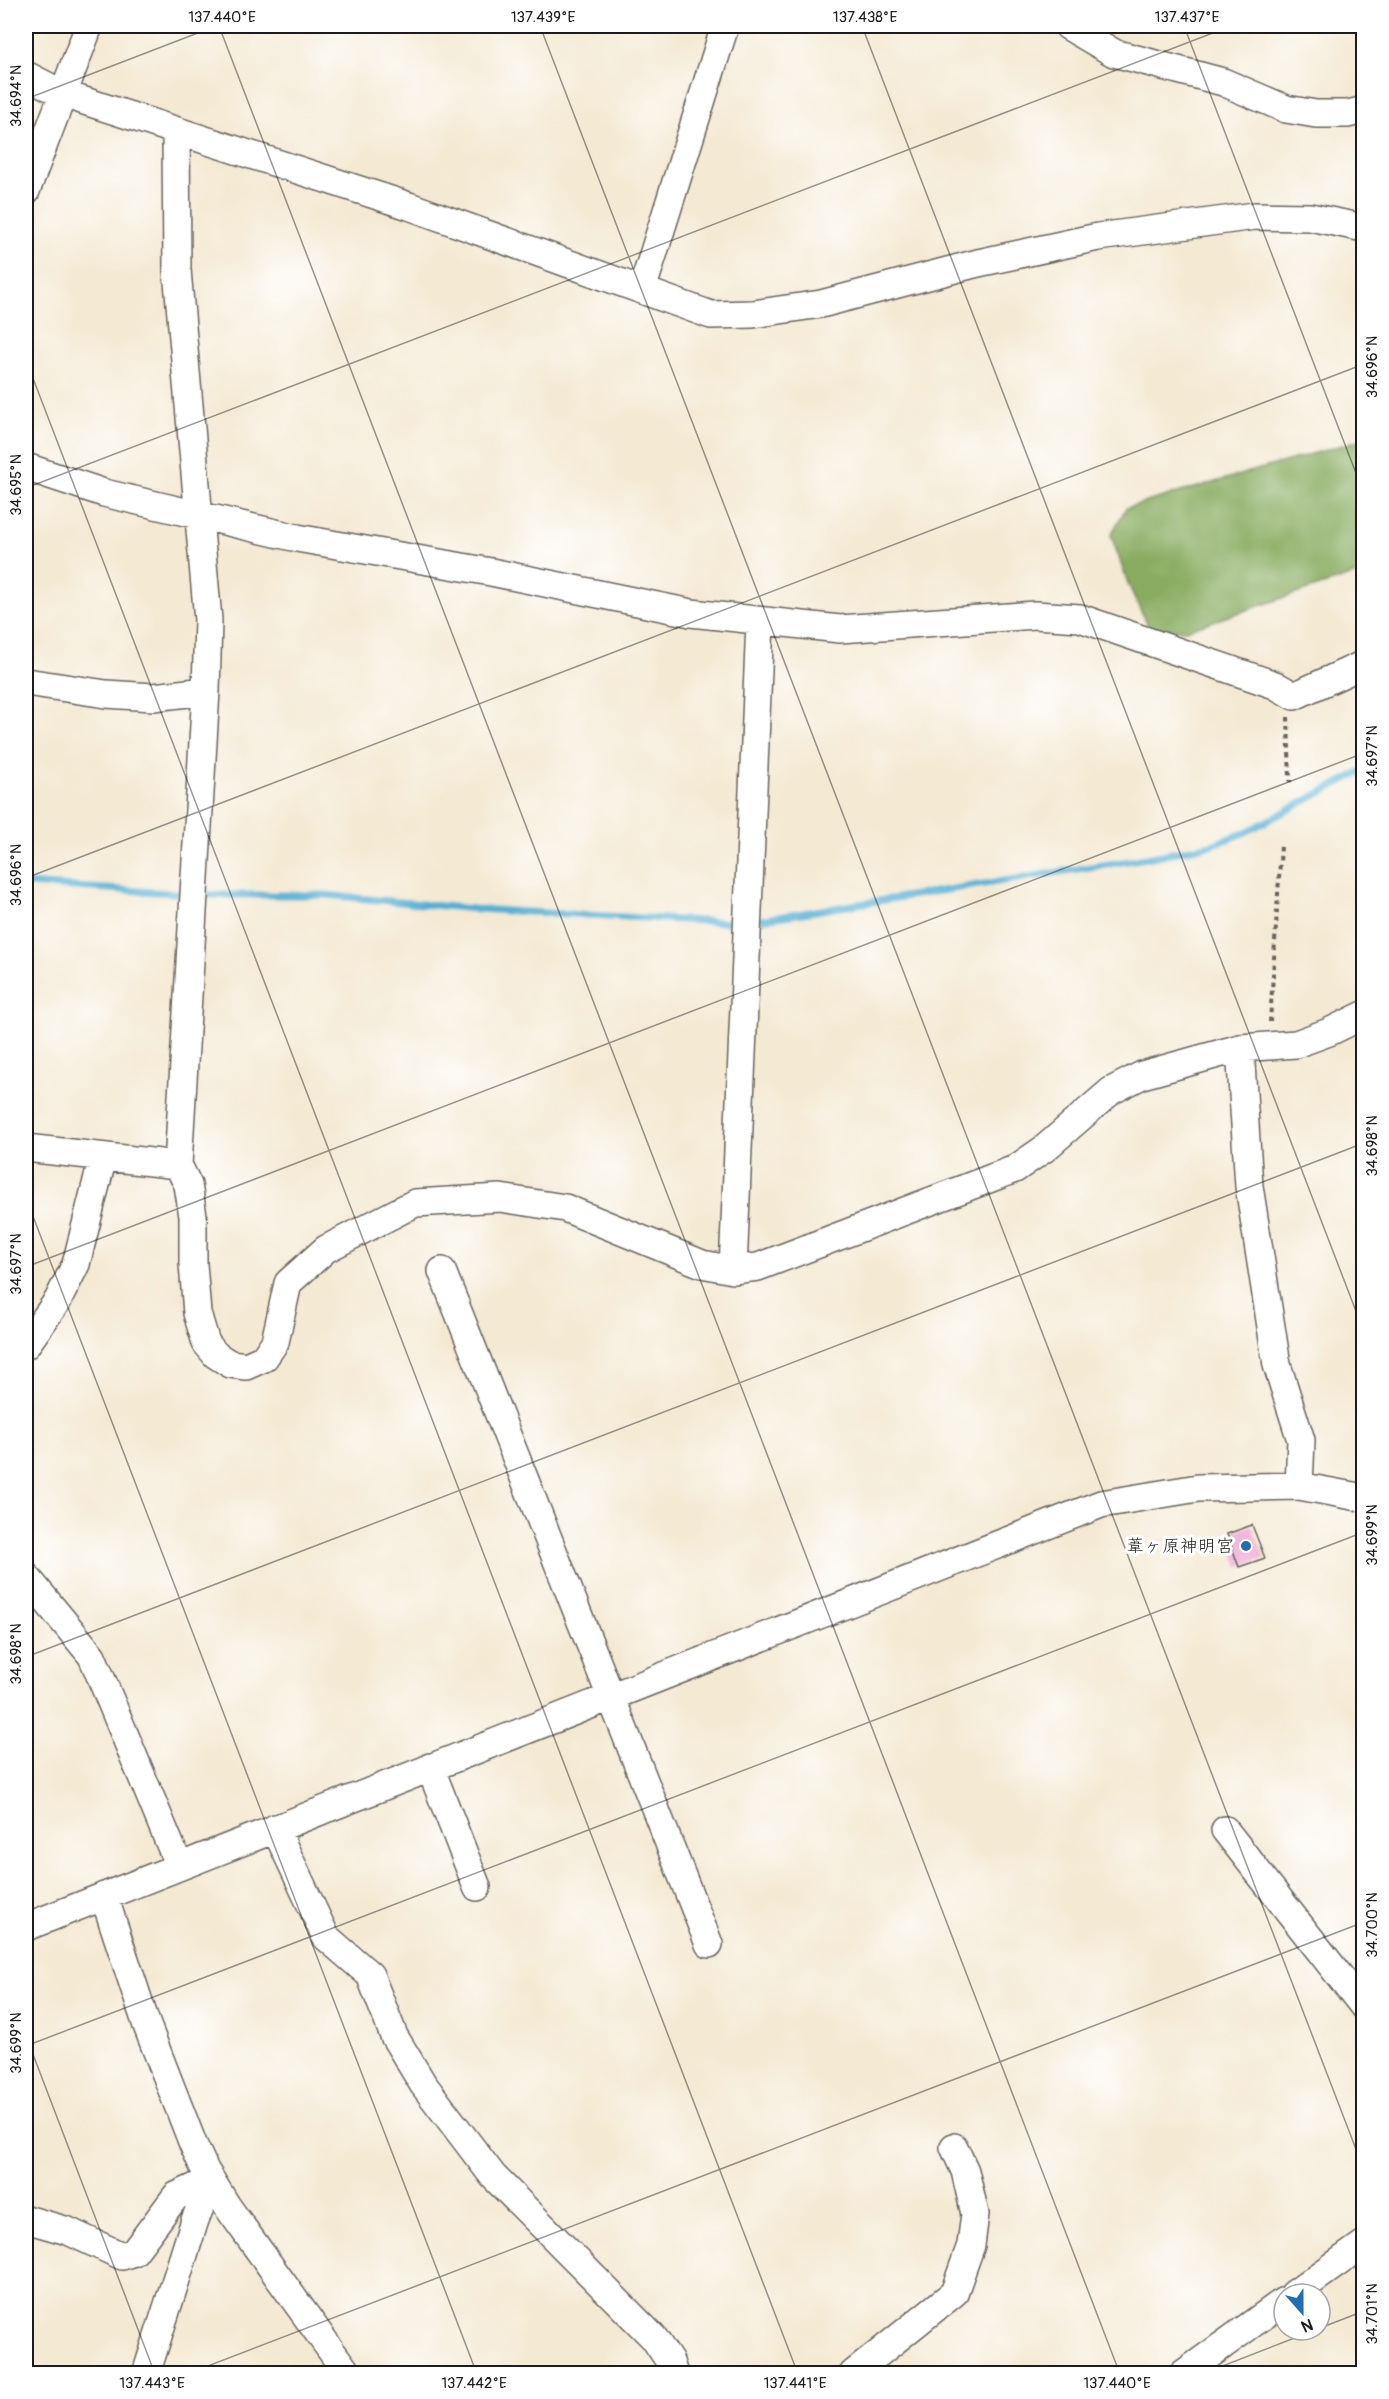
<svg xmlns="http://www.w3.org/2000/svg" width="1389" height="2399" viewBox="0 0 1389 2399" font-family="Pangolin,'Klee One',sans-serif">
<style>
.forest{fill:#89ac61;stroke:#52643e;stroke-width:1.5}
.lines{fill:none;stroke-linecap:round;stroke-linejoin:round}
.stream{stroke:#57b0d4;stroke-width:7}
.building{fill:#efa8d6}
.minor-casing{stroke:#68645c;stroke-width:30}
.path{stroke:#68645c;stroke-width:4;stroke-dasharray:4.5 4.5;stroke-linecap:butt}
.minor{stroke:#fff;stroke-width:27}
.ticks{fill:none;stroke:#1c1c1c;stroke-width:1.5;stroke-opacity:0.45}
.poi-dot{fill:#1f6fb2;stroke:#fff;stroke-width:2}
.labels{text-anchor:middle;stroke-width:6;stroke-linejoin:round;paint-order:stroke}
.poi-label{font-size:18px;fill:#1c1c1c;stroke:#fff;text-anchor:end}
.neatline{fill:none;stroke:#1c1c1c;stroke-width:2}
.ticks-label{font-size:15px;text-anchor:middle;fill:#1c1c1c}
</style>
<rect width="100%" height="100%" fill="#fff"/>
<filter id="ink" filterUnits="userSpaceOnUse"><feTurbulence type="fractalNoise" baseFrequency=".0167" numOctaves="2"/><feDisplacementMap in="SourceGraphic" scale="12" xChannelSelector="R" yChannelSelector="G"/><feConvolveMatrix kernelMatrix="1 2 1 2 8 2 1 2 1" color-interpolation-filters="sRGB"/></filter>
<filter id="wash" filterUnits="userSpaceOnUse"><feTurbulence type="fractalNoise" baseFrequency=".008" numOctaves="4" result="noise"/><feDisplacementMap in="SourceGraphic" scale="24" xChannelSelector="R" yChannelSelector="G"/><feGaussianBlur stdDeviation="1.35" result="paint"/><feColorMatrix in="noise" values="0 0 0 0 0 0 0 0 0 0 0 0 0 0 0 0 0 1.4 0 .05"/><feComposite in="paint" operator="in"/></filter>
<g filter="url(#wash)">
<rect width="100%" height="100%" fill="#f4e9d3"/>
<path class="forest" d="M 1363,439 L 1363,572 L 1186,630 L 1149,628 L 1129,586 L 1111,535 L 1126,508 Z"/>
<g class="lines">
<path class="stream" d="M 26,884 L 188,894
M 199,895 L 326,895 L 474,909 L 742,923
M 753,921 L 1147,858 L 1211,845 L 1244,833 L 1364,770"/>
</g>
<g id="blocks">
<path class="building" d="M 1252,1525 L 1265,1558 L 1239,1567 L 1227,1534 Z"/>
</g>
</g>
<g filter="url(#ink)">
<use href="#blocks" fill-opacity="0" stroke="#68645c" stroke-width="1.5"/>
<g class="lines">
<g class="minor-casing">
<path id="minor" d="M 1068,26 L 1114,53 L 1223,82 L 1286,109 L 1316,114 L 1348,114 L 1364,110
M 26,75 L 63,94 L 409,206 L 711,315 L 753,314 L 821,304 L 978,263 L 1098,237 L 1255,216 L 1310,217 L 1364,228
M 176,131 L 177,270 L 208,620 L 206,691 L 178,1165 L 188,1185 L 193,1216 L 193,1264 L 197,1313 L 206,1343 L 216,1355 L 230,1364 L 246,1366 L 264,1358 L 275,1342 L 288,1283 L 326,1249 L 415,1203 L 500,1198 L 565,1208 L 702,1264 L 733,1270 L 758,1267 L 1015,1169 L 1044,1149 L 1111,1091 L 1142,1075 L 1240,1048 L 1296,1044 L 1329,1032 L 1364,1015
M 26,191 L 89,26
M 642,290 L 725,26
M 26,467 L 104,493 L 297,538 L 491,572 L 691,613 L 840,629 L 1035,615 L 1080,618 L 1275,685 L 1294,696 L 1364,664
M 26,682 L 106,694 L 153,697 L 206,691
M 1240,1048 L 1249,1186 L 1277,1365 L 1301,1440 L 1299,1486
M 26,1148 L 178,1165
M 733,1270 L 760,622
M 442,1271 L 709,1944
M 26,1345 L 58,1300 L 76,1264 L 103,1157
M 26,1576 L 92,1656 L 179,1866
M 430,1767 L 477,1887
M 275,1828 L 326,1937 L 370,1975 L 394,2036 L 423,2084 L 493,2176 L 654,2338 L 670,2362 L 674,2374
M 1225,1830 L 1364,2007
M 104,1896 L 146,2023 L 193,2144 L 205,2170 L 227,2206 L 348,2374
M 26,1927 L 1101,1504 L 1198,1488 L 1299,1486 L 1364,1498
M 26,2219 L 68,2231 L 122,2256 L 134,2252 L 176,2196 L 211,2180
M 1294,2294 L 1364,2244
M 146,2374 L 195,2220 L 211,2180
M 853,2374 L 954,2293 L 971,2245 L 975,2214 L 965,2171 L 954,2147
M 1183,2374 L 1284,2301"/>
</g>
<path class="path" d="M 1288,717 L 1290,782
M 1270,1022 L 1281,846"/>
<use href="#minor" class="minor"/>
</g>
</g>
<path class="ticks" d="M 219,26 L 1120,2374M 540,26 L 1364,2170M 862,26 L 1364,1332M 1184,26 L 1364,494M 26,99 L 216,26M 26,360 L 798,2374M 26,488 L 1231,26M 26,878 L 1364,364M 26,1198 L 477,2374M 26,1267 L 1364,753M 26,1657 L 1364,1143M 26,2036 L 155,2374M 26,2046 L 1364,1532M 1320,2328 L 1364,2311M 187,2374 L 1364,1922M 1202,2374 L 1315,2330"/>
<circle class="poi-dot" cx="1246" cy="1546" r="6"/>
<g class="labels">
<g class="poi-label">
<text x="1234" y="1552">葦ヶ原神明宮</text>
</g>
</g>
<rect width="1389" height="2399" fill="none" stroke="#fff" stroke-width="66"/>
<g transform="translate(1302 2312) rotate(159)"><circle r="28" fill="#ffffff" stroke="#a4a4a4" stroke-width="1.5"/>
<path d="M0-4.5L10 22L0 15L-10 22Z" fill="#1f6fb2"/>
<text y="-9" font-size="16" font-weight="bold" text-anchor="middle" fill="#1c1c1c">N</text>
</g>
<rect x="33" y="33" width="1323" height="2333" class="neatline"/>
<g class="ticks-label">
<text x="222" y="22">137.440°E</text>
<text x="543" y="22">137.439°E</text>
<text x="865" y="22">137.438°E</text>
<text x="1187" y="22">137.437°E</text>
<text transform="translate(16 96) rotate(-90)" y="5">34.694°N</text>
<text transform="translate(1372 367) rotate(-90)" y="5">34.696°N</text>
<text transform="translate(16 485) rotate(-90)" y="5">34.695°N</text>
<text transform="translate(1372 756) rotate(-90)" y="5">34.697°N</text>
<text transform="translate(16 875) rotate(-90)" y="5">34.696°N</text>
<text transform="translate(1372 1146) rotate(-90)" y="5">34.698°N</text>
<text transform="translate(16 1264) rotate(-90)" y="5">34.697°N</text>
<text transform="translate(1372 1535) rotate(-90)" y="5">34.699°N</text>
<text transform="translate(16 1654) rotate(-90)" y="5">34.698°N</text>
<text transform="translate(1372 1925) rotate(-90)" y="5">34.700°N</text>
<text transform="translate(16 2043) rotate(-90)" y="5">34.699°N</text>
<text transform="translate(1372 2314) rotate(-90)" y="5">34.701°N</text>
<text x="152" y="2388">137.443°E</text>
<text x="474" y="2388">137.442°E</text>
<text x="795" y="2388">137.441°E</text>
<text x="1117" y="2388">137.440°E</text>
</g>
</svg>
